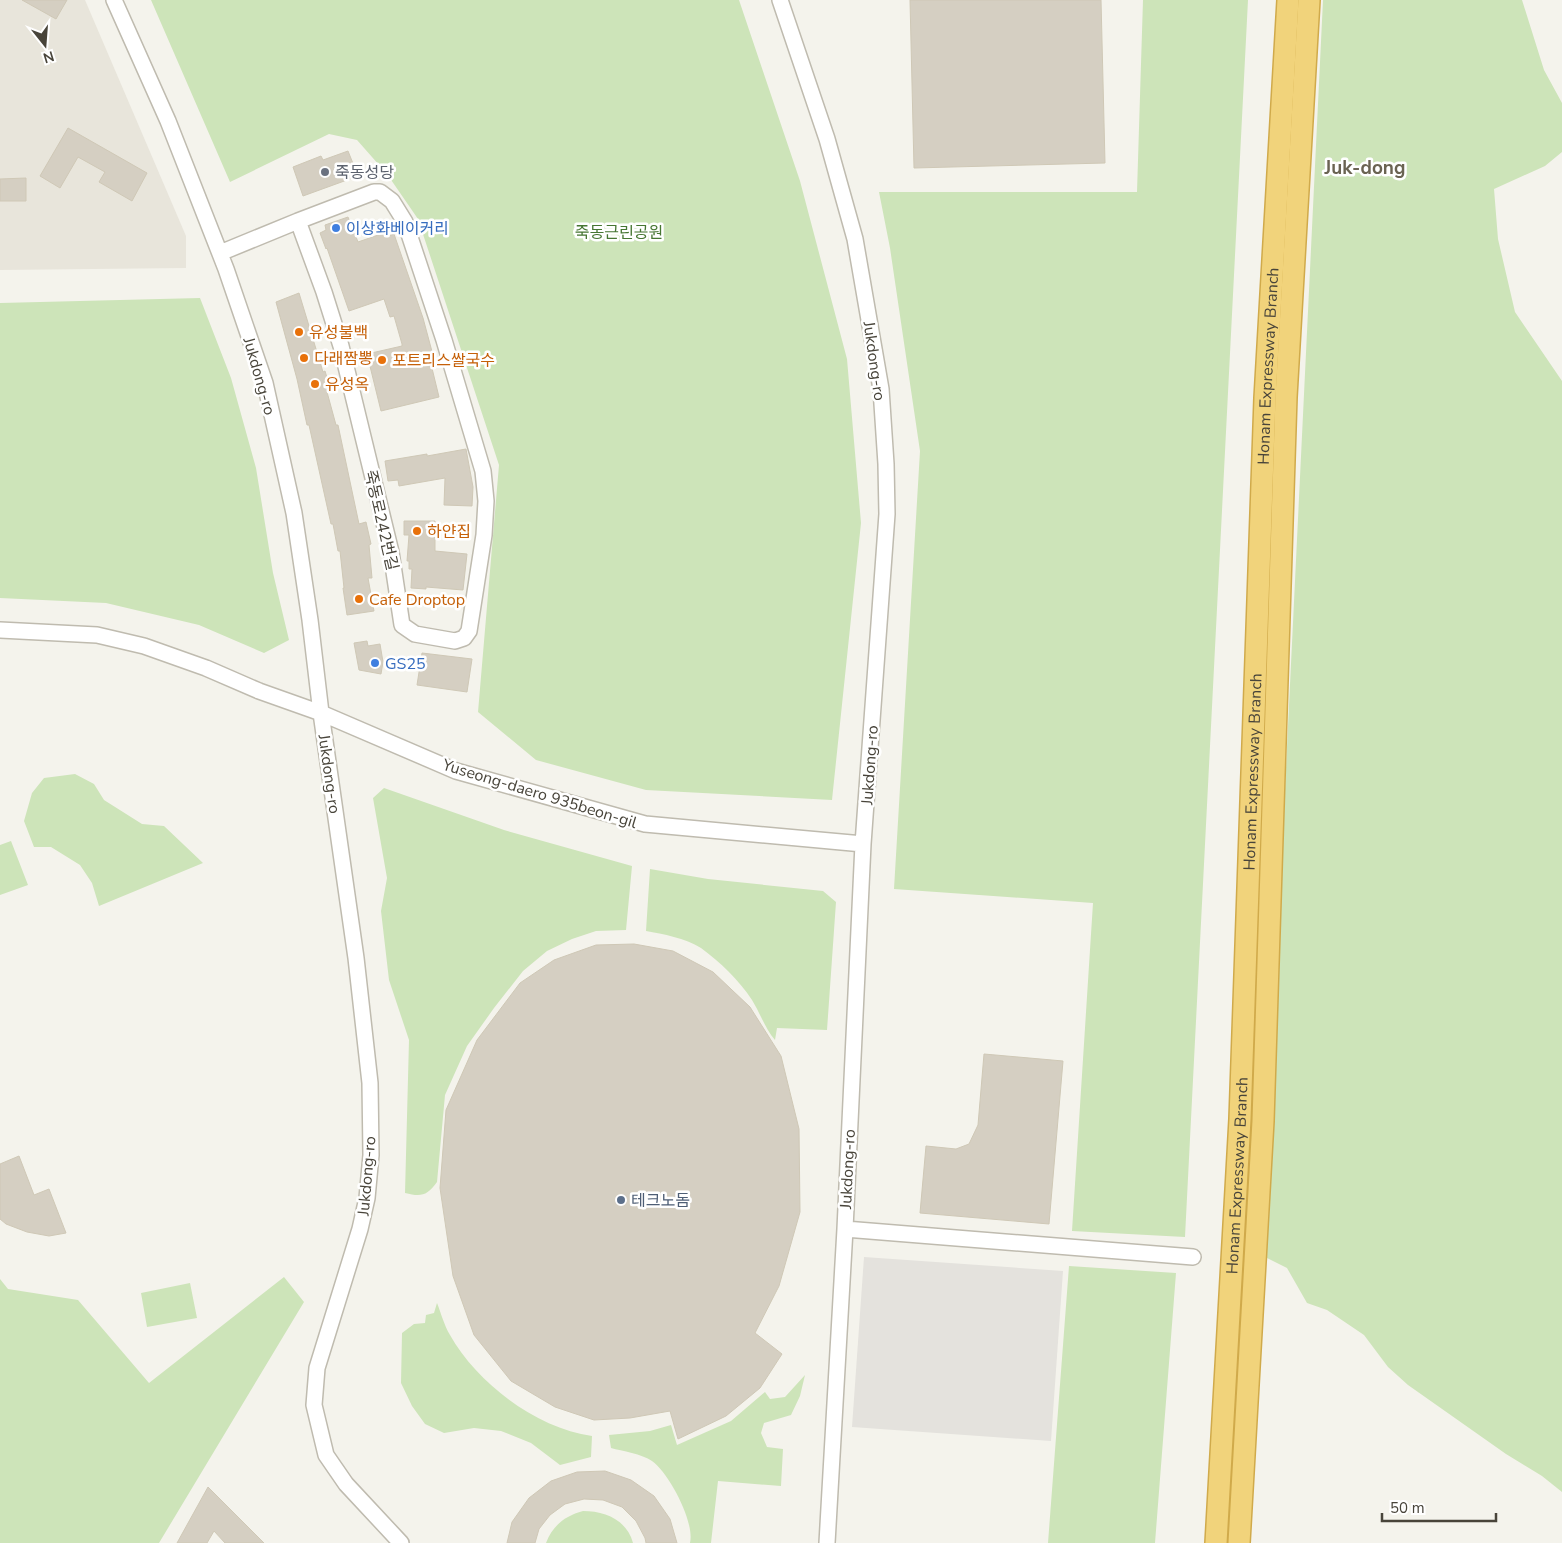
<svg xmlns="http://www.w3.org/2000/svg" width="1562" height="1543" viewBox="0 0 1562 1543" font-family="'Nunito Sans','Noto Sans KR',sans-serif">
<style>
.residential{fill:#e8e5db}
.industrial{fill:#e4e2dd}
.green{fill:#cde4b9}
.building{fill:#d5cfc2;stroke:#cfc8b6}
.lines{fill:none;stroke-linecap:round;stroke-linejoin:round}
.minor-casing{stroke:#bfbbaf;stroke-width:18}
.highway-casing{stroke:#d0aa4b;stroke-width:24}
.minor{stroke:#fff;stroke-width:15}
.highway{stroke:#f1d37b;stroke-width:21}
.worship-dot{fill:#6b7280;stroke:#fff;stroke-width:2}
.shop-dot{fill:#3f7fe0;stroke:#fff;stroke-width:2}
.food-dot{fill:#e8710a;stroke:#fff;stroke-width:2}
.service-dot{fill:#5c6f8a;stroke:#fff;stroke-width:2}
.labels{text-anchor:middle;stroke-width:5;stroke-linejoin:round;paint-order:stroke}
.worship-label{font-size:16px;fill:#5b616d;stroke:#fff;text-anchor:start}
.shop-label{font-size:16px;fill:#366cbe;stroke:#fff;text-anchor:start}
.park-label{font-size:16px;fill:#467632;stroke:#fff}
.food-label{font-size:16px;fill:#c56008;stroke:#fff;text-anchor:start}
.street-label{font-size:16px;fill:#48443a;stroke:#fff}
.service-label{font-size:16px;fill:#4e5e75;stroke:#fff;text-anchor:start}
.quarter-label{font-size:19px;font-weight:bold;fill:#6a6352;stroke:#fff}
</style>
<rect width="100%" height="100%" fill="#f4f3ec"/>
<path class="residential" d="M 0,0 L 85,0 L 186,236 L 186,268 L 0,270 Z"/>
<path class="industrial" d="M 864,1257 L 1063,1271 L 1051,1441 L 852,1427 Z"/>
<path class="green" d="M 151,0 L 739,0 L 800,181 L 847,359 L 861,523 L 832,800 L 646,790 L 536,760 L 478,712 L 499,465 L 418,219 L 387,174 L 357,140 L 329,134 L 230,182 Z
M 1143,0 L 1248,0 L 1185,1237 L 1072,1231 L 1093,903 L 894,889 L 920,451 L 890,248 L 879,192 L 1137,192 Z
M 1323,0 L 1522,0 L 1544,70 L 1562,103 L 1562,152 L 1545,166 L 1494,189 L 1498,239 L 1515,312 L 1562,381 L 1562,1492 L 1542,1476 L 1506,1454 L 1408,1385 L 1388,1367 L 1364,1335 L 1327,1310 L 1307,1303 L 1287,1268 L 1265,1257 L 1276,975 Z
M 200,298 L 231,378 L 256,468 L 273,573 L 289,640 L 264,653 L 199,625 L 106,603 L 0,598 L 0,303 Z
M 75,774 L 94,784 L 104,800 L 142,824 L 164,826 L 203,863 L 99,906 L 92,883 L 80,865 L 51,847 L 34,847 L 24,821 L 32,793 L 44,778 Z
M 384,788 L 504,830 L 632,866 L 626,930 L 596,931 L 572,939 L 547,951 L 523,971 L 494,1008 L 467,1046 L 445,1095 L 437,1182 C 427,1196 421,1197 405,1193 L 409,1040 L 389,980 L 381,911 L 387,878 L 373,798 Z
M 11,841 L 28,885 L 0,895 L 0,845 Z
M 650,869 L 708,879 L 823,891 L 836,902 L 827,1030 L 777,1028 L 775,1040 C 765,1028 760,1013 752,1000 C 739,980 720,962 701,948 C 685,938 663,934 646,931 Z
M 1069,1266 L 1176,1273 L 1155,1543 L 1048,1543 Z
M 284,1277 L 304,1302 L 159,1543 L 0,1543 L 0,1279 L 8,1289 L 78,1300 L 149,1383 Z
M 190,1283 L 197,1318 L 147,1327 L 141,1293 Z
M 437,1303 C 441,1313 444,1325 450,1335 C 477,1383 536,1428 592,1436 L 591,1457 L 560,1465 L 531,1443 L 501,1431 L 474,1428 L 444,1433 L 425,1424 L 412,1406 L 401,1383 L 402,1333 L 414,1324 L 425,1323 L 426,1315 L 434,1313 Z
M 805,1375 L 800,1396 L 791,1415 L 764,1423 L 761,1433 L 767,1447 L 783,1449 L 781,1486 L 718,1481 L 711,1543 L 690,1543 C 695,1522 669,1473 652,1461 C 642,1454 622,1451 611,1448 L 609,1435 L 650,1431 L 671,1425 L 677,1445 L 731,1421 L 765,1392 L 770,1399 L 785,1397 Z
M 583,1511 C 605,1511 627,1520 633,1543 L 546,1543 C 553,1525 565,1516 583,1511 Z"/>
<path class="building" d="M 22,0 L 67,0 L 56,19 Z
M 910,0 L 1101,0 L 1105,163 L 914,168 Z
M 68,128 L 147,173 L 132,201 L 99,182 L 105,172 L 78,157 L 60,188 L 40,176 Z
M 348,151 L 358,176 L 303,196 L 293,167 L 321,156 L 323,160 Z
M 26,178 L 26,201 L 0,201 L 0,179 Z
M 348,217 L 358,242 L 384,233 L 386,237 L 394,234 L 423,318 L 434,359 L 430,360 L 439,397 L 381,411 L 367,354 L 402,346 L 402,344 L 394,316 L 390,317 L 384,299 L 349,311 L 327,248 L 326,249 L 320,233 L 326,230 L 325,225 Z
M 299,293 L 323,372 L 325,371 L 331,391 L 327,392 L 336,425 L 338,425 L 359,524 L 366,522 L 371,544 L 369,545 L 372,578 L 368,578 L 374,611 L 347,615 L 343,588 L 344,588 L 340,551 L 338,551 L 333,524 L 331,524 L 309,425 L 307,425 L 297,379 L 276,302 Z
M 466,449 L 473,487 L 472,506 L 444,505 L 445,478 L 399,486 L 398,480 L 388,481 L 385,461 L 427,454 L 427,456 Z
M 404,521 L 435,521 L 435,551 L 467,554 L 463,590 L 426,587 L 426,589 L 411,588 L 412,569 L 409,569 L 409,561 L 407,561 L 409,535 L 404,535 Z
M 367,641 L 368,646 L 380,644 L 383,662 L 381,674 L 359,670 L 354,643 Z
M 422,653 L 472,659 L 467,692 L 417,685 Z
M 634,944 L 673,951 L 713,972 L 750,1007 L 781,1056 L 799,1129 L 800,1212 L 779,1286 L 755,1333 L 782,1354 L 760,1388 L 726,1416 L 678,1439 L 670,1411 L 630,1418 L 594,1420 L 555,1407 L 511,1381 L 474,1335 L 453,1276 L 440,1188 L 446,1110 L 477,1040 L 520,983 L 554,960 L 596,945 Z
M 984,1054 L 1063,1061 L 1049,1224 L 920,1213 L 926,1146 L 956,1149 L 969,1144 L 978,1125 Z
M 19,1156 L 34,1195 L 49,1189 L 66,1233 L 49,1236 L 27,1232 L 6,1224 L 0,1219 L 0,1164 Z
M 605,1471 L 631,1480 L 654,1496 L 670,1519 L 677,1543 L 646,1543 L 645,1538 L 636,1521 L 622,1507 L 603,1500 L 584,1499 L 565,1504 L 550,1515 L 539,1529 L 535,1543 L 507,1543 L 512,1522 L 529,1498 L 551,1481 L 577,1472 Z
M 208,1487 L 264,1543 L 225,1543 L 214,1531 L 207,1543 L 177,1543 Z"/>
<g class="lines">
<g class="minor-casing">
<path id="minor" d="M 114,0 L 168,121 L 226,269 L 265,383 L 294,513 L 310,620 L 321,713 L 356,958 L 370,1083 L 371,1155 L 367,1198 L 360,1229 L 317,1368 L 314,1405 L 326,1455 L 346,1484 L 401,1543
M 780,0 L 827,139 L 855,239 L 881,389 L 886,464 L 887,514 L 863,844 L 845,1229 L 827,1543
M 220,253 L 298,221 L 324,292 L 341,346 L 391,552 L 402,625 L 415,634 L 455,641 L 464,638 L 469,631 L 484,535 L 486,501 L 483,471 L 444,340 L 405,222 L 392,201 L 380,192 L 374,192 L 298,221
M 0,630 L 97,635 L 144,646 L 206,668 L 259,691 L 321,713 L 456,771 L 645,824 L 863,844
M 845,1229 L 1193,1257"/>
</g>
<g class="highway-casing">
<g id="highway">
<path id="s1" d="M 1216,1543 L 1240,1119 L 1265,398 L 1288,0"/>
<path d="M 1239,1543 L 1263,1121 L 1286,397 L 1309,0"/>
</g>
</g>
<use href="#minor" class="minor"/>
<use href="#highway" class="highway"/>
</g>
<circle class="worship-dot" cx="325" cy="172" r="5"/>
<g class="shop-dot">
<circle cx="336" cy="228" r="5"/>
<circle cx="375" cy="663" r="5"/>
</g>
<g class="food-dot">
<circle cx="299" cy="332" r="5"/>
<circle cx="304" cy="358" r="5"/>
<circle cx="382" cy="360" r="5"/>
<circle cx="315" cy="384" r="5"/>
<circle cx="417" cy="531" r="5"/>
<circle cx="359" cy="599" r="5"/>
</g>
<circle class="service-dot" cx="621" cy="1200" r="5"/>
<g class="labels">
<g class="worship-label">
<text x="335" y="178">죽동성당</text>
</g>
<g class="shop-label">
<text x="346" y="234">이상화베이커리</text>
<text x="385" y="669">GS25</text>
</g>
<g class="park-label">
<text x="619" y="238">죽동근린공원</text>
</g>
<g class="food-label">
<text x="309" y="338">유성불백</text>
<text x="314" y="364">다래짬뽕</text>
<text x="392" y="366">포트리스쌀국수</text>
<text x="325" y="390">유성옥</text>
<text x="427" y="537">하얀집</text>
<text x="369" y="605">Cafe Droptop</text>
</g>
<g class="street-label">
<text transform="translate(875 361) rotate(82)" y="6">Jukdong-ro</text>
<text dy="6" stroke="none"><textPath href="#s1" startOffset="1178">Honam Expressway Branch</textPath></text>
<text transform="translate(260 376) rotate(74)" y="6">Jukdong-ro</text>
<text transform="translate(382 520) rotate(77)" y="6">죽동로242번길</text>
<text transform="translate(869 765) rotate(-86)" y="6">Jukdong-ro</text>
<text dy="6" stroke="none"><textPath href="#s1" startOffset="772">Honam Expressway Branch</textPath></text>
<text transform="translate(330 774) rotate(82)" y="6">Jukdong-ro</text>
<text transform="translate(540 793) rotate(17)" y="6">Yuseong-daero 935beon-gil</text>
<text transform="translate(847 1169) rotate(-87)" y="6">Jukdong-ro</text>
<text transform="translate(366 1176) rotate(-85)" y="6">Jukdong-ro</text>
<text dy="6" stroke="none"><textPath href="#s1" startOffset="368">Honam Expressway Branch</textPath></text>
</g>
<g class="service-label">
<text x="631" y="1206">테크노돔</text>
</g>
<g class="quarter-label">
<text x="1365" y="174">Juk-dong</text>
</g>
</g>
<g transform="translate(45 45) rotate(163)" stroke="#ffffff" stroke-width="4" paint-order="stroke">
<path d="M0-4L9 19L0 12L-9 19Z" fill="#48443a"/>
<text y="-8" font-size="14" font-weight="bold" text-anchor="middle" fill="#48443a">N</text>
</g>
<path d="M1382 1513v8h114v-8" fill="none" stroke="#48443a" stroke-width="2.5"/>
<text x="1390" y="1513" font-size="15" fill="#48443a" stroke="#ffffff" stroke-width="4" paint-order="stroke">50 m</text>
</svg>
